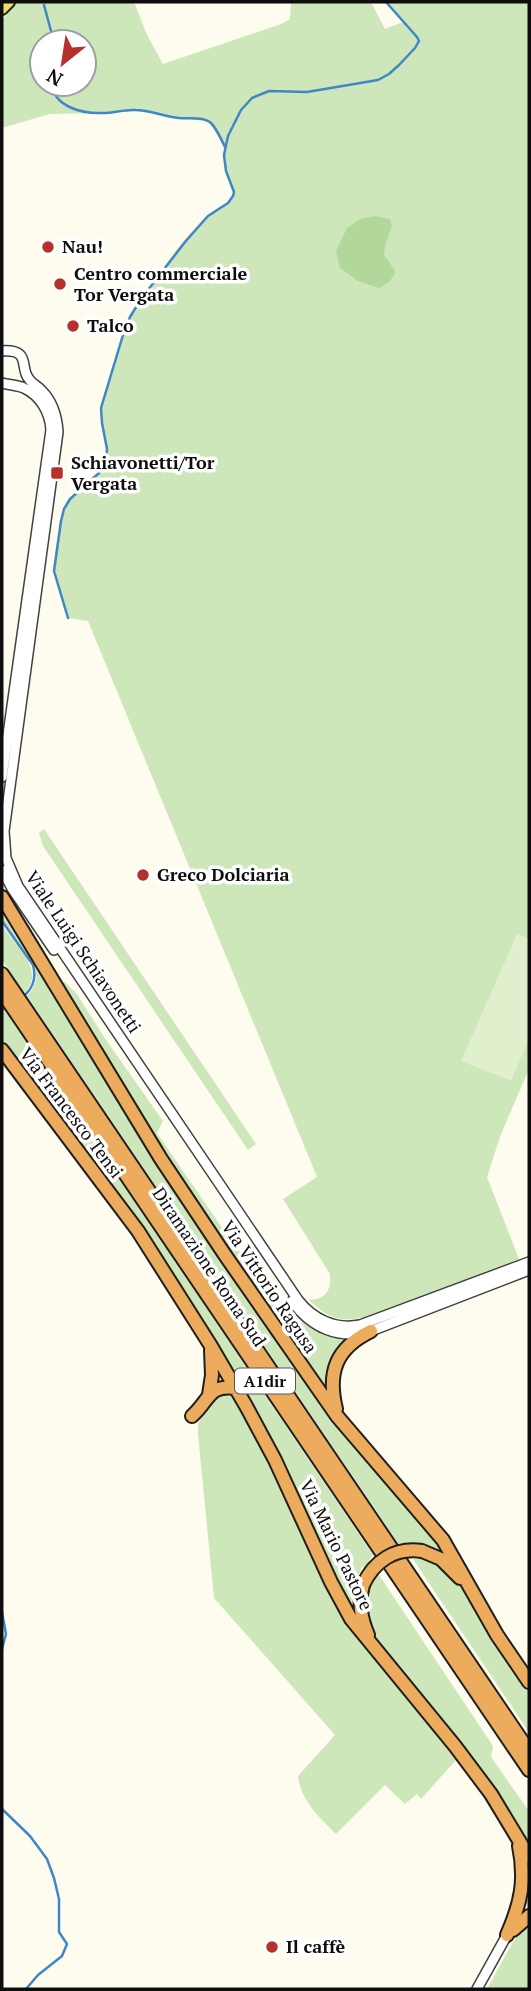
<svg xmlns="http://www.w3.org/2000/svg" width="531" height="1991" viewBox="0 0 531 1991" font-family="'PT Serif',serif">
<style>
.green{fill:#cee7ba;fill-rule:evenodd}
.forest{fill:#b1d79a}
.pitch{fill:#e0efcc}
.lines{fill:none;stroke-linecap:round;stroke-linejoin:round}
.stream{stroke:#4186c6;stroke-width:2.5}
.minor-casing{stroke:#414141;stroke-width:12}
.major-casing{stroke:#1f1f1f;stroke-width:14}
.highway-casing{stroke:#1f1f1f;stroke-width:16}
.minor{stroke:#fff;stroke-width:9}
.major{stroke:#f1dc6c;stroke-width:10}
.highway{stroke:#edab5e;stroke-width:12}
.highway-bridge-casing{stroke:#1f1f1f;stroke-width:16;stroke-linecap:butt}
.highway-bridge{stroke:#edab5e;stroke-width:12}
.poi-dot{fill:#b7312c;stroke:#fff;stroke-width:2.5}
.labels{text-anchor:middle;stroke-width:7;stroke-linejoin:round;paint-order:stroke}
.shield{fill:#fff;stroke:#565656;stroke-width:2}
.shield-label{font-size:16px;font-weight:bold;fill:#0e0e0e}
.poi-label{font-size:18px;font-weight:bold;fill:#0e0e0e;stroke:#fff;text-anchor:start}
.street-label{font-size:18px;fill:#0e0e0e;stroke:#fff}
</style>
<rect width="100%" height="100%" fill="#fefcef"/>
<path class="green" d="M 18,2 L 134,2 L 147,35 L 163,64 L 281,24 L 290,19 L 291,2 L 371,2 L 385,29 L 403,22 L 386,2 L 529,2 L 529,1069 L 501,1134 L 487,1177 L 519,1259 L 366,1317 C 341,1322 328,1319 309,1300 C 327,1299 331,1290 330,1274 L 283,1199 L 317,1177 L 88,621 L 68,618 C 65,603 56,588 55,572 C 53,555 61,508 73,496 C 84,485 101,477 106,462 C 111,447 101,429 101,414 C 101,403 107,390 111,379 C 120,347 127,317 147,290 C 165,266 185,236 207,216 C 217,207 231,205 234,192 L 224,164 L 225,147 L 209,122 L 128,110 L 104,113 L 50,114 L 2,128 L 2,20 ZM 42,42 L 84,42 L 84,84 L 42,84 Z
M 44,829 L 256,1144 L 248,1150 L 43,846 L 39,833 Z
M 2,905 L 152,1153 L 444,1551 L 421,1543 L 398,1543 L 27,996 C 35,988 38,979 35,968 L 2,919 Z
M 2,926 C 15,944 47,972 24,993 L 2,959 Z
M 62,982 L 65,982 L 77,994 L 104,1037 L 163,1121 L 157,1133 L 238,1251 L 248,1251 C 265,1276 281,1308 307,1326 C 318,1335 335,1337 349,1341 L 328,1391 L 216,1230 L 130,1095 Z
M 2,1006 L 373,1555 L 369,1560 L 493,1746 L 491,1757 L 529,1811 L 529,1849 L 432,1712 L 372,1632 L 364,1613 L 368,1589 L 372,1580 L 362,1566 L 354,1589 L 351,1610 L 337,1585 L 293,1487 L 83,1151 L 2,1042 Z
M 216,1393 L 233,1394 L 298,1518 L 337,1606 L 347,1624 L 457,1759 L 421,1799 L 417,1794 L 405,1804 L 385,1785 L 336,1834 C 319,1817 301,1801 298,1776 L 335,1735 L 214,1598 L 198,1434 L 198,1424 Z
M 413,1559 L 421,1559 L 438,1565 L 457,1581 L 497,1648 L 529,1691 L 529,1733 C 491,1674 451,1617 413,1559 Z
M 529,1922 L 529,1989 L 487,1989 C 497,1972 515,1933 529,1922 Z"/>
<path class="forest" d="M 375,216 L 390,219 L 392,226 L 386,242 L 384,255 L 396,272 L 389,282 L 379,288 L 358,281 L 340,268 L 336,251 L 347,228 L 360,219 Z"/>
<path class="pitch" d="M 517,934 L 529,939 L 529,1039 L 511,1081 L 461,1061 Z"/>
<g class="lines">
<path class="stream" d="M 44,5 L 54,42
M 51,84 C 55,107 82,114 103,113 C 114,113 125,109 136,110 C 151,110 164,117 179,118 C 189,119 203,116 211,123 C 217,129 221,139 225,147
M 68,618 L 54,571 L 61,521 L 64,509 L 70,499 L 99,473 L 106,462 L 107,449 L 102,423 L 101,408 L 123,335 L 130,317 L 141,299 L 185,242 L 208,216 L 228,203 L 233,196 L 234,192 L 226,171 L 224,155 L 228,136 L 241,110 L 252,98 L 269,91 L 307,92 L 378,80 L 389,74 L 399,65 L 415,48 L 419,41 L 417,37 L 386,2
M 2,921 L 33,965 C 36,976 34,986 26,994
M 2,1010 L 4,1009
M 2,1612 L 6,1634 L 2,1649
M 2,1809 L 30,1836 L 47,1859 L 54,1878 L 59,1899 L 59,1932 L 67,1944 L 62,1956 L 38,1975 L 26,1989"/>
<g class="minor-casing">
<path id="minor" d="M 2,351 C 32,349 19,368 29,379 C 32,384 38,386 42,391 C 53,402 57,417 58,432 L 4,831 L 6,858 L 18,886 L 298,1300 C 313,1319 335,1330 360,1325 L 529,1262
M 2,383 C 9,385 17,385 24,388 C 41,396 50,413 51,430 L 2,777
M 2,870 L 13,890 L 54,950
M 292,1301 C 311,1328 339,1340 371,1331 L 529,1270
M 477,1989 L 507,1935"/>
</g>
<g class="major-casing">
<path id="major" d="M 2,9 L 9,2"/>
</g>
<g class="highway-casing">
<path id="highway" d="M 2,897 L 161,1159 L 225,1255 L 337,1416 L 443,1540 L 497,1635 L 529,1682
M 2,974 L 529,1751
M 2,992 L 529,1770
M 2,1050 L 138,1231 L 211,1346 L 246,1406 L 275,1460 L 331,1582 L 351,1619 L 455,1746 L 491,1794 L 529,1857
M 209,1395 L 212,1375 L 211,1350
M 336,1409 C 327,1372 336,1348 371,1331
M 192,1416 C 210,1400 208,1384 236,1388
M 422,1551 L 441,1559 L 460,1578
M 363,1585 C 358,1603 361,1618 368,1635
M 513,1930 L 529,1916
M 507,1935 C 521,1903 526,1880 519,1846"/>
</g>
<use href="#minor" class="minor"/>
<use href="#major" class="major"/>
<use href="#highway" class="highway"/>
<g class="highway-bridge-casing">
<path id="highway-bridge" d="M 363,1585 C 374,1561 395,1547 422,1551"/>
</g>
<use href="#highway-bridge" class="highway-bridge"/>
</g>
<g class="poi-dot">
<circle cx="48" cy="247" r="7"/>
<circle cx="60" cy="284" r="7"/>
<circle cx="73" cy="326" r="7"/>
<rect x="50" y="466" width="14" height="14" rx="3.5"/>
<circle cx="143" cy="875" r="7"/>
<circle cx="272" cy="1947" r="7"/>
</g>
<g class="labels">
<rect class="shield" x="235" y="1368.5" width="60" height="25" rx="5"/>
<g class="shield-label">
<text x="265" y="1387">A1dir</text>
</g>
<g class="poi-label">
<text x="62" y="253">Nau!</text>
<text x="74" y="280">Centro commerciale<tspan x="74" dy="21">Tor Vergata</tspan></text>
<text x="87" y="332">Talco</text>
<text x="71" y="469">Schiavonetti/Tor<tspan x="71" dy="21">Vergata</tspan></text>
<text x="157" y="881">Greco Dolciaria</text>
<text x="286" y="1953">Il caffè</text>
</g>
<g class="street-label">
<text transform="translate(83 952) rotate(56)" y="6">Viale Luigi Schiavonetti</text>
<text transform="translate(71 1113) rotate(53)" y="6">Via Francesco Tensi</text>
<text transform="translate(209 1267) rotate(56)" y="6">Diramazione Roma Sud</text>
<text transform="translate(269 1287) rotate(56)" y="6">Via Vittorio Ragusa</text>
<text transform="translate(336 1545) rotate(64)" y="6">Via Mario Pastore</text>
</g>
</g>
<rect width="531" height="1991" fill="none" stroke="#0e0e0e" stroke-width="7"/>
<g transform="translate(63 63) rotate(210)"><circle r="33" fill="#ffffff" stroke="#9f9f9f" stroke-width="2"/>
<path d="M0-5L12 26L0 18L-12 26Z" fill="#b7312c"/>
<text y="-10" font-size="19" font-weight="bold" text-anchor="middle" fill="#0e0e0e">N</text>
</g>
</svg>
